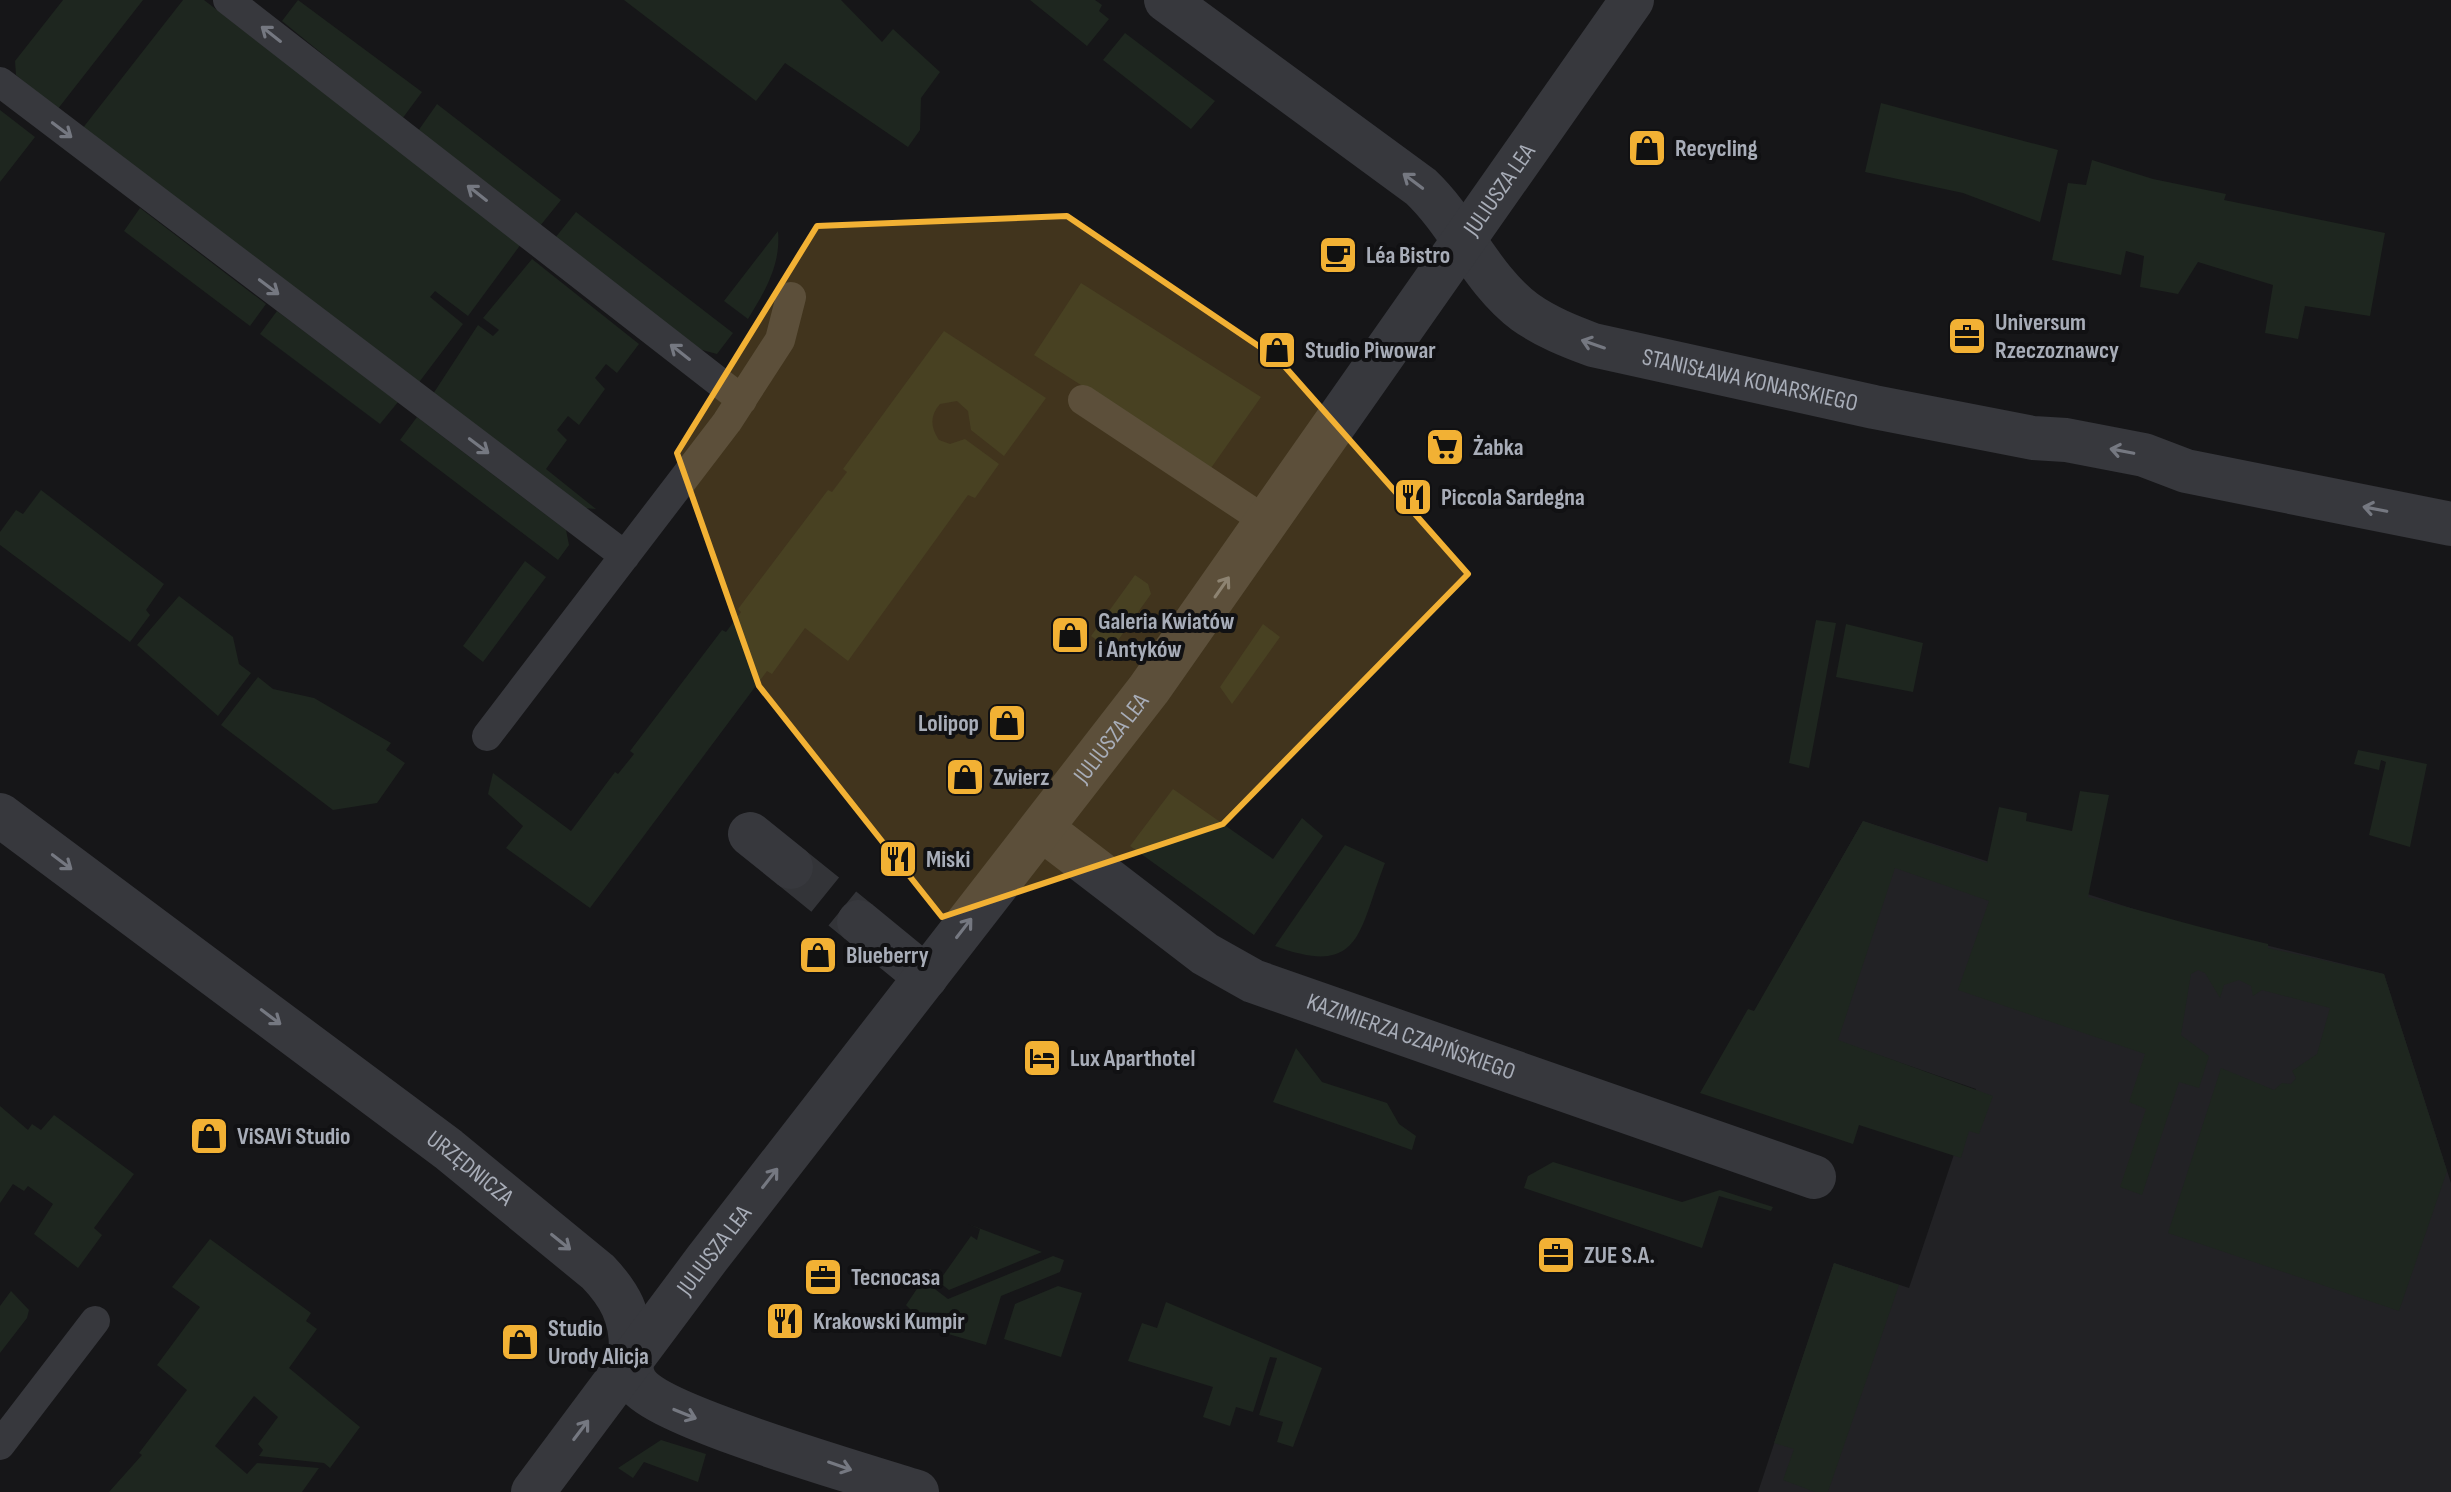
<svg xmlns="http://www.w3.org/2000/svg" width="2451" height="1492" viewBox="0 0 2451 1492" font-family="'Sofia Sans Condensed',sans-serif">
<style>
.built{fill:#222225}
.green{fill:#1e261f}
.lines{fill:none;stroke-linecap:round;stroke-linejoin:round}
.minor-tunnel{stroke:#333438;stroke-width:44;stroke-dasharray:44 22;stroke-linecap:butt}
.service{stroke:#37383d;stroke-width:30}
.minor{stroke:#37383d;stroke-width:44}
.oneway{stroke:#757881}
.marked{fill:#f2b134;fill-opacity:0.2;stroke:#f2b134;stroke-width:6;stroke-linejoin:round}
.labels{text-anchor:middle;stroke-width:8;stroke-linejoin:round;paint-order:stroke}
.poi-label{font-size:24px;font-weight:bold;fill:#a8adb8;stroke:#111113;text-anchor:start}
.street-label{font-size:24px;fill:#a8adb8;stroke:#111113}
</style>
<rect width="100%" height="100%" fill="#161618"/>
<path class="built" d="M 1863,821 L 2183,925 L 2384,974 L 2451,1183 L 2451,1492 L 1758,1492 L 1834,1263 L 1909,1288 L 1976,1089 L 1754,1012 Z"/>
<path class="green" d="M 63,0 L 143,0 L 57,110 L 16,75 L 15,61 Z
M 183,0 L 204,0 L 521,244 L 468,316 L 435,291 L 430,297 L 463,324 L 417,385 L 82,129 Z
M 298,0 L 422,92 L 402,119 L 282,21 Z
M 624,0 L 841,0 L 882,42 L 893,29 L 940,72 L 921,98 L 920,130 L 908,147 L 785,63 L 756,101 Z
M 1030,0 L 1095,0 L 1102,5 L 1099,11 L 1109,19 L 1087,46 Z
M 1125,33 L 1215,101 L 1191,129 L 1103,60 Z
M 1881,103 L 2058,150 L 2040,222 L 1963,193 L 1865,172 Z
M 437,104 L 561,200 L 540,226 L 418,131 Z
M 0,110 L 35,137 L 0,182 Z
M 2092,160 L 2153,179 L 2226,194 L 2224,200 L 2385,233 L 2370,316 L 2305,306 L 2298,339 L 2265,333 L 2273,285 L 2198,262 L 2178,294 L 2140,287 L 2144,256 L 2126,251 L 2121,275 L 2052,260 L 2068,183 L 2086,185 Z
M 140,208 L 266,304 L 250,326 L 124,231 Z
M 576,212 L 733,333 L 717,354 L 695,348 L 555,238 Z
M 778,231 C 781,265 765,291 748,319 L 724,301 Z
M 532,259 L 639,344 L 617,373 L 606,364 L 595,378 L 605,389 L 579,425 L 568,416 L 557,430 L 567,440 L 546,469 L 596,509 L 584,508 L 433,394 L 478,325 L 493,336 L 499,330 L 483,318 Z
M 1081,283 L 1261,397 L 1211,468 L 1034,355 Z
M 277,311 L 398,402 L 380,424 L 260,334 Z
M 944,331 L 1046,398 L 1004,456 L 971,430 L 968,411 L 957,401 L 940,404 C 930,415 930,427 939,440 L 950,444 L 965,439 L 999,464 L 975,498 L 968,495 L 848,661 L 805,628 L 772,674 L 767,671 L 590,908 L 506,848 L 523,826 L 488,794 L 493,773 L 571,831 L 615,772 L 618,774 L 634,754 L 630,751 L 722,630 L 726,632 L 741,612 L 738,609 L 828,490 L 832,492 L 847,472 L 843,469 Z
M 417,417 L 566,530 L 569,545 L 558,560 L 400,440 Z
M 41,490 L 164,584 L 146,610 L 150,615 L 130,642 L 0,545 L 0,532 L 16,510 L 23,514 Z
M 525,561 L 546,577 L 483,662 L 463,646 Z
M 1135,575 L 1148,584 L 1151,594 L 1111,650 L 1091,636 Z
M 179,596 L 233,637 L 239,664 L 251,673 L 218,716 L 137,645 Z
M 1816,620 L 1836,623 L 1809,768 L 1789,763 Z
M 1263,624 L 1280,637 L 1232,704 L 1220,687 Z
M 1846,624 L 1923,643 L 1913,692 L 1836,677 Z
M 258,677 L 273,689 L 314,698 L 391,743 L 386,750 L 405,763 L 377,803 L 333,810 L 221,725 Z
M 2358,750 L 2427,764 L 2410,847 L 2369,835 L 2386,762 L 2381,760 L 2379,770 L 2354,764 Z
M 1173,789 L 1273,859 L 1302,818 L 1323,836 L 1254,935 L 1130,846 Z
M 2080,791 L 2109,795 L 2088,897 C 2149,912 2207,930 2268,944 L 2268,948 L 2384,974 L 2447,1171 L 2399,1311 L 2168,1233 L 2221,1068 L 2274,1090 L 2282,1083 L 2291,1084 L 2296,1078 L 2292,1071 L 2317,1054 L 2330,1008 L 2262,990 L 2253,996 L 2251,986 L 2239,980 L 2224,985 L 2220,998 L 2205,973 L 2198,970 L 2191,974 L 2181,1035 L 2209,1056 L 2199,1088 L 2179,1082 L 2142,1195 L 2120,1187 L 2146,1109 L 2129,1102 L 2145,1054 L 1958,990 L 1989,901 L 1895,868 L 1838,1040 L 1993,1096 L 1979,1134 L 1969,1131 L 1961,1158 L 1859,1125 L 1853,1144 L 1700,1093 L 1748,1009 L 1754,1011 L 1863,821 L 1987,863 L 1999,807 L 2027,813 L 2026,821 L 2072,831 Z
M 1345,845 L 1385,863 C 1358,932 1362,978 1275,946 Z
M 1296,1048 L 1322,1082 L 1387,1103 L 1399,1124 L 1416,1136 L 1412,1150 L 1273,1102 Z
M 0,1106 L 28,1130 L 32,1124 L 41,1130 L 54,1115 L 134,1174 L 94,1228 L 102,1235 L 78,1268 L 34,1234 L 53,1204 L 28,1186 L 24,1191 L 13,1184 L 0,1203 Z
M 1553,1162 L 1682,1202 L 1720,1190 L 1773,1207 L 1771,1211 L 1719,1196 L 1702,1248 L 1524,1188 L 1528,1176 Z
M 968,1224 L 1042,1252 L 949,1290 L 927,1273 L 930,1269 L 942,1277 L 971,1236 L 977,1240 L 980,1229 Z
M 210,1239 L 311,1313 L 306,1321 L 317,1329 L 289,1368 L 360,1427 L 330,1468 L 324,1463 L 259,1456 L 263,1450 L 258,1444 L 278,1417 L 254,1396 L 215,1446 L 247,1474 L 257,1463 L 319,1468 L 302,1492 L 109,1492 L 142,1455 L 139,1453 L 187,1390 L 157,1365 L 200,1307 L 172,1287 Z
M 1053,1256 L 1064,1260 L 1060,1272 L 1001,1296 L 986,1345 L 938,1331 L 944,1313 L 913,1312 L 906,1305 L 923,1280 L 948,1299 Z
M 1834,1263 L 1899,1285 L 1828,1492 L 1815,1492 L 1783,1480 L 1794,1449 L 1774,1443 Z
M 1058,1286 L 1082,1293 L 1061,1357 L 1004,1339 L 1015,1304 Z
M 11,1291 L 29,1310 L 27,1318 L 0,1353 L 0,1306 Z
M 1166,1302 L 1322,1368 L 1293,1447 L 1277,1442 L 1283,1422 L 1259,1415 L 1277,1358 L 1270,1357 L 1253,1412 L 1236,1407 L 1230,1426 L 1203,1417 L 1213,1387 L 1128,1361 L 1142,1323 L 1157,1328 Z
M 661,1440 L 706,1454 L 698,1482 L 644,1462 L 633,1478 L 618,1468 Z"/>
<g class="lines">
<path class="minor-tunnel" d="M 791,867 L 859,922"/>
<path class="service" d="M 228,0 L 742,400
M 0,82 L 625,556
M 1083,400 L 1267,522
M 487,736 L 727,422 L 780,340 L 791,297
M 0,1445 L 95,1321"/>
<g class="minor">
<path id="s1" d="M 1166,0 L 1421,187 C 1460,224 1482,280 1525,312 C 1546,327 1569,336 1593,345 L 1874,407 L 2033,438 L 2066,440 L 2144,455 L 2186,471 L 2451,524"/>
<path id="s2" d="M 0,815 L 448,1149 L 598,1272 C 620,1295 631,1316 631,1348 C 631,1361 629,1373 637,1384 C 662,1418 865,1475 917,1492"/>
<path id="s3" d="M 1042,829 L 1205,954 L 1253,981 L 1814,1177"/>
<path d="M 750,834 L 791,867"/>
<path d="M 859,922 L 926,977"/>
<path id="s4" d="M 533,1492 L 706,1260 L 1149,689 L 1632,0"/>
</g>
</g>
<defs><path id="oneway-shaft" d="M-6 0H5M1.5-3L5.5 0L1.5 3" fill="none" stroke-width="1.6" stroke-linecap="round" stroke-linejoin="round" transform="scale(2)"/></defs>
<g class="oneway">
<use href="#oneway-shaft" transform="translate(271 34) rotate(-142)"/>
<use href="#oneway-shaft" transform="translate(62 130) rotate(37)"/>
<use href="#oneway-shaft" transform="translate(1413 181) rotate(-143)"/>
<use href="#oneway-shaft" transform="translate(477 193) rotate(-142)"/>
<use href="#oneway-shaft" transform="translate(269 287) rotate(37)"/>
<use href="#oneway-shaft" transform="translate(1593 344) rotate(-161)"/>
<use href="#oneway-shaft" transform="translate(680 352) rotate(-142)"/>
<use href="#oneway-shaft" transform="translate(479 446) rotate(37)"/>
<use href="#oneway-shaft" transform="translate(2122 451) rotate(-169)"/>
<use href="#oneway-shaft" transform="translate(2375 509) rotate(-169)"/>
<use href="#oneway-shaft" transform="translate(1222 587) rotate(-55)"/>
<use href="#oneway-shaft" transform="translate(62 862) rotate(37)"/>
<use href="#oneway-shaft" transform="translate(964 928) rotate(-52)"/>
<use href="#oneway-shaft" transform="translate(271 1017) rotate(37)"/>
<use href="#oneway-shaft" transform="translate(770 1178) rotate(-52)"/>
<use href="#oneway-shaft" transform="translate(561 1242) rotate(39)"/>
<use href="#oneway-shaft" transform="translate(685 1414) rotate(22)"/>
<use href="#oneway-shaft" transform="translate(581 1430) rotate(-53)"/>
<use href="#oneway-shaft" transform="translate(840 1466) rotate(19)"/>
</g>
<path class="marked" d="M 1067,216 L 1279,360 L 1468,574 L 1223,824 L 942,917 L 759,686 L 677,453 L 817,226 Z"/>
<defs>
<g id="shop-square" transform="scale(2)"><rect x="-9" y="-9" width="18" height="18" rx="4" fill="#f2b134" stroke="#111113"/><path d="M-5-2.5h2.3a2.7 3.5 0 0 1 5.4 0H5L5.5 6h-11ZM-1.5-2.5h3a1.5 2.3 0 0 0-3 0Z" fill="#111"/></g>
<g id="cafe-square" transform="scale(2)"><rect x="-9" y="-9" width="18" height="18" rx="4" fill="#f2b134" stroke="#111113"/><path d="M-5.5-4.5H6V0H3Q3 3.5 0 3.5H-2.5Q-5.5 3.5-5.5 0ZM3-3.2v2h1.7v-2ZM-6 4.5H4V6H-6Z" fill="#111"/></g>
<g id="office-square" transform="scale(2)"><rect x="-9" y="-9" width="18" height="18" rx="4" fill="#f2b134" stroke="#111113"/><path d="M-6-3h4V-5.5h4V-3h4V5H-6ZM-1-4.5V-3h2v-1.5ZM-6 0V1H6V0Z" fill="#111"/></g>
<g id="supermarket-square" transform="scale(2)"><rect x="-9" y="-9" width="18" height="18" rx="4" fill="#f2b134" stroke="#111113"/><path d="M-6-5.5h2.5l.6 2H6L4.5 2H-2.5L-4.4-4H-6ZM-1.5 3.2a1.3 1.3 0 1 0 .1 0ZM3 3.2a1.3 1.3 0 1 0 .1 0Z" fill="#111"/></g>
<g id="restaurant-square" transform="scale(2)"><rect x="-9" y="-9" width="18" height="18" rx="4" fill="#f2b134" stroke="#111113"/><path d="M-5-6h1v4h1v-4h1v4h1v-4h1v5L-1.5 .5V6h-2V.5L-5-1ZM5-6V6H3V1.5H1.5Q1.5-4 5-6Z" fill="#111"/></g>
<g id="hotel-square" transform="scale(2)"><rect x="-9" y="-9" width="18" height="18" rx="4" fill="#f2b134" stroke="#111113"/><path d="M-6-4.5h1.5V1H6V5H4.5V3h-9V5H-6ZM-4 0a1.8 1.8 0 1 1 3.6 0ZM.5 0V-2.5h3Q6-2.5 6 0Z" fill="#111"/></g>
</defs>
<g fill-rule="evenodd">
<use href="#shop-square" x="1647" y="148"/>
<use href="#cafe-square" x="1338" y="255"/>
<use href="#office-square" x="1967" y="336"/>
<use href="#shop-square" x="1277" y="350"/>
<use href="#supermarket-square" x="1445" y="447"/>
<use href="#restaurant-square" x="1413" y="497"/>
<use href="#shop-square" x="1070" y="635"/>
<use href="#shop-square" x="1007" y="723"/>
<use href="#shop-square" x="965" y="777"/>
<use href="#restaurant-square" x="898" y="859"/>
<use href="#shop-square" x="818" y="955"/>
<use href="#hotel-square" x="1042" y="1058"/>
<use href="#shop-square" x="209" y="1136"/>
<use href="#office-square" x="1556" y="1255"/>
<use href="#office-square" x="823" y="1277"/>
<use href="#restaurant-square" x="785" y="1321"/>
<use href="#shop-square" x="520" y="1342"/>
</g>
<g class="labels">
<g class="poi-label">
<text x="1675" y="156">Recycling</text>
<text x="1366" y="263">Léa Bistro</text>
<text x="1995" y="330">Universum<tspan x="1995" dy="28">Rzeczoznawcy</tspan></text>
<text x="1305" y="358">Studio Piwowar</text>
<text x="1473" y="455">Żabka</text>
<text x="1441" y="505">Piccola Sardegna</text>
<text x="1098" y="629">Galeria Kwiatów<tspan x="1098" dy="28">i Antyków</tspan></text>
<text x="979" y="731" text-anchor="end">Lolipop</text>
<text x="993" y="785">Zwierz</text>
<text x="926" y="867">Miski</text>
<text x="846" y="963">Blueberry</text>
<text x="1070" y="1066">Lux Aparthotel</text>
<text x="237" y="1144">ViSAVi Studio</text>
<text x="1584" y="1263">ZUE S.A.</text>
<text x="851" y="1285">Tecnocasa</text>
<text x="813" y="1329">Krakowski Kumpir</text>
<text x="548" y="1336">Studio<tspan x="548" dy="28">Urody Alicja</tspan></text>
</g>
<g class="street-label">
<text dy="8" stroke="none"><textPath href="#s4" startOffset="1622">JULIUSZA LEA</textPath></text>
<text dy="8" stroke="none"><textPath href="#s1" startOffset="716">STANISŁAWA KONARSKIEGO</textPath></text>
<text dy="8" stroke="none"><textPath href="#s4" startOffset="950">JULIUSZA LEA</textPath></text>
<text dy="8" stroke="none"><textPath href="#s3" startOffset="428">KAZIMIERZA CZAPIŃSKIEGO</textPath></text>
<text dy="8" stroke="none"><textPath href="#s2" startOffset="588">URZĘDNICZA</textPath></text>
<text dy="8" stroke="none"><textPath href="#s4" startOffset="302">JULIUSZA LEA</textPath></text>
</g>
</g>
</svg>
